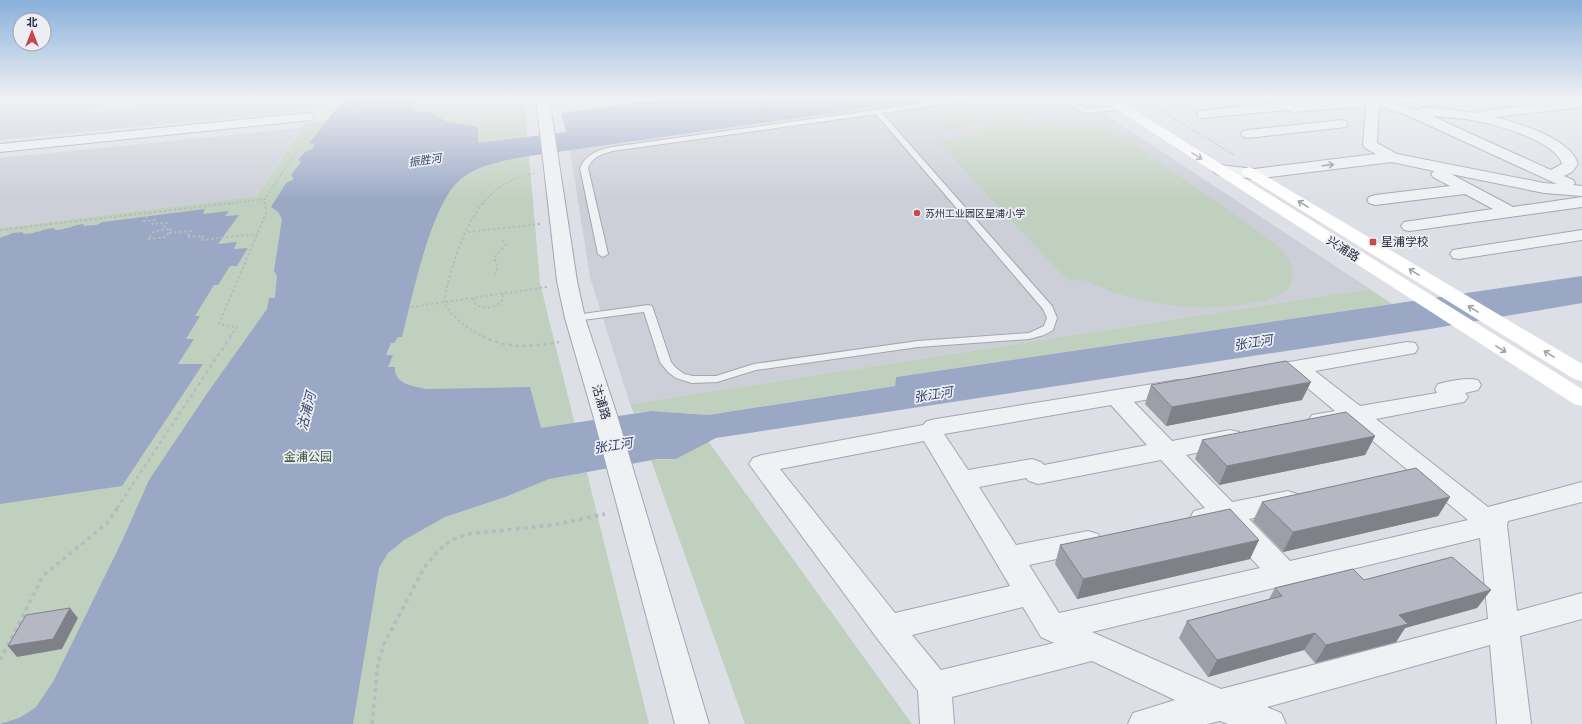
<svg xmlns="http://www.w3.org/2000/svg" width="1582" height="724" viewBox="0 0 1582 724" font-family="Mulish,'Noto Sans SC',sans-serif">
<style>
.built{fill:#ccced8}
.green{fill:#c0d0bf}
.water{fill:#9aa8c5}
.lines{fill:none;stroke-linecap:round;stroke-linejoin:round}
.service-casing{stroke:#a3a6b0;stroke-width:2}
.minor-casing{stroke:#a3a6b0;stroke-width:2}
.tertiary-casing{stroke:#a3a6b0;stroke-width:2}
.path-far3{stroke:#b8bac1;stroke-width:1.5;stroke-dasharray:2 2;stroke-linecap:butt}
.path-far2{stroke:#b8bac1;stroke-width:2;stroke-dasharray:2.5 2.5;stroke-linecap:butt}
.path-far1{stroke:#b8bac1;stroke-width:2.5;stroke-dasharray:3.5 3.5;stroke-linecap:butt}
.path{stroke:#b8bac1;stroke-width:3.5;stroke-dasharray:4 4;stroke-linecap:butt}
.service{fill:#f0f1f5;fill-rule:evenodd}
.minor{fill:#f0f1f5;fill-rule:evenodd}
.tertiary{fill:#f0f1f5;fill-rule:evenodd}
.secondary{fill:#fff;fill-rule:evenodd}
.wall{fill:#9c9ea8}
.shaded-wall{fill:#7f8188}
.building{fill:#b5b8c3;stroke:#7f8188}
.oneway{stroke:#9ea0a7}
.oneway2{stroke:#8c8e98}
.poi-dot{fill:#c64948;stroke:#edeef4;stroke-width:1.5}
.labels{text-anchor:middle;stroke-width:3.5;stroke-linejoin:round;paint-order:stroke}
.far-poi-label{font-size:10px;fill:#282c3c;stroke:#edeef4;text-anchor:start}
.far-water-label{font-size:11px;font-style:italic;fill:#34456d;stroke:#edeef4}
.poi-label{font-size:12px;fill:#282c3c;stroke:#edeef4;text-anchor:start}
.street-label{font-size:12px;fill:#282c3c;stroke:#edeef4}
.park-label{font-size:12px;fill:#375736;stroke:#edeef4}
.water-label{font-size:13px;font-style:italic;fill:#34456d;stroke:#edeef4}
</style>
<rect width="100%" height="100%" fill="#dddfe6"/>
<path class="built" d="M 0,98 L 104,98 L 92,113 L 248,98 L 322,98 L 314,110 L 0,140 Z
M 937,98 L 1081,98 L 1370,289 L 630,404 L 590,277 L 570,150 Z
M 301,128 L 257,196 L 0,228 L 0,158 Z"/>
<path class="green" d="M 345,98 L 524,98 L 540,283 L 649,724 L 0,724 L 0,228 L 257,196 L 305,123 L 328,120 Z
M 990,98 L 1010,98 L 1038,116 L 945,130 L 917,109 Z
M 1037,121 C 1060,122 1082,125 1105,124 L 1272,241 C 1283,252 1295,263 1292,280 C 1289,293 1270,300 1258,302 C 1218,310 1174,309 1134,298 C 1123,295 1111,292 1100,287 C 1095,285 1091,282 1086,281 C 1081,279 1073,281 1068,281 L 937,141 L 956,139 L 993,125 L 1014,122 Z
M 1370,289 L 1392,304 L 896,377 L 895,386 L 708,415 L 651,411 L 634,413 L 630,404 Z
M 708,441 L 912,724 L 745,724 L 651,460 L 676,459 Z"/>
<path class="water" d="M 345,98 L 417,98 L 416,101 L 411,101 L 409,108 L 415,108 L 415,112 L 430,111 L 445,121 L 478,127 L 478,143 L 566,132 L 561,113 L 671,98 L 937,98 L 529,156 C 507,160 480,164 462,178 C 431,201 412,299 402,337 L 398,337 L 394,343 L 391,343 L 386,355 L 393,355 L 388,367 L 395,367 C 394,384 412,386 426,389 L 530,387 L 541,428 L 651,411 L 708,415 L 895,386 L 896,377 L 1582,276 L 1582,303 L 1430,329 L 716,438 L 676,459 L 658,459 L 549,479 L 505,497 L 445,517 L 404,540 L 388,553 L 379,568 L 353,724 L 0,724 L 19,718 L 29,712 L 36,707 L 53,682 L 123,539 L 149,480 L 208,392 L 267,309 L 269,298 L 275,298 L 277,276 L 274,271 L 282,219 L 278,212 L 271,207 L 286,183 L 294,179 L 291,175 L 301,162 L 298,160 L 305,152 L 312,149 L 314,146 L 313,144 L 309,143 Z
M 205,209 L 203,214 L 229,211 L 225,216 L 239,215 L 218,244 L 237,242 L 234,249 L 248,248 L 237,266 L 230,266 L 218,285 L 214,285 L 195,316 L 200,316 L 186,339 L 194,339 L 178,364 L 203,364 L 122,486 L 0,504 L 0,238 L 13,233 L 22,232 L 24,234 C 35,234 43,229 54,228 L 55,230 C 65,230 74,225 84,224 L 83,226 L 96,225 L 103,222 Z"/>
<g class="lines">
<g class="service-casing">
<path id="service" d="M 961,98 L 981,98 L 882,113 L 1052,306 L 1057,318 L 1053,330 L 1044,335 L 1029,339 L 918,347 L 756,370 L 717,382 L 692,383 L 676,378 L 668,372 L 660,362 L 644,312 L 575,321 L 570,318 L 575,315 L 648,305 L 652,306 L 671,362 L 676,368 L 684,374 L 693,376 L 716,376 L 754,364 L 918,341 L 1029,333 L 1044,326 L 1047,318 L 1043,309 L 876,114 L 612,151 C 602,154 592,157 588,168 L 608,254 L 603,257 L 598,254 L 580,168 C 586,154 598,150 612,147 Z
M 1062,98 L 1070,98 L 1084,109 L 1120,106 L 1123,108 L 1120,110 L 1083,113 Z"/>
</g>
<g class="minor-casing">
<path id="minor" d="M 1363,98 L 1424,98 L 1423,101 L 1397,104 L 1417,110 L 1422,108 L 1436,108 L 1478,113 L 1483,111 L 1582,99 L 1582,107 L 1496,117 C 1520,124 1570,138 1578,164 L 1572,172 L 1564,176 L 1573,180 L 1575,183 L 1573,185 L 1582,186 L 1582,196 L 1544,193 L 1451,174 L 1513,207 L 1582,197 L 1582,207 L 1410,231 L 1404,230 L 1401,226 L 1404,222 L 1493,209 L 1465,194 L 1375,205 L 1369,203 L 1367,200 L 1369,197 L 1375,195 L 1450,186 L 1433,177 L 1431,174 L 1434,171 L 1392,162 L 1254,179 L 1220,175 L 1215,173 L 1212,170 L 1215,167 L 1220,165 L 1254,169 L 1376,154 L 1365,148 L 1363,145 L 1366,106 L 1294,112 L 1286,110 L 1204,118 L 1199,117 L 1197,114 L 1199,111 L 1286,102 L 1294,104 ZM 1379,107 L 1404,114 L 1557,184 L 1544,183 L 1397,154 L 1377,143 ZM 1432,116 C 1447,117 1462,118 1477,121 C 1498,125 1557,142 1562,164 L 1551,170 Z
M 1341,120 L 1346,121 L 1348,124 L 1346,127 L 1248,138 L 1243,137 L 1241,134 L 1243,131 L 1248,130 Z
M 1582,230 L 1582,240 L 1459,259 L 1453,258 L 1450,254 L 1453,250 L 1459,249 Z
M 1407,342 L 1415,343 L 1418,348 L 1415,353 L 1315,371 L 1360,406 L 1437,393 L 1435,389 L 1438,384 C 1451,381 1465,377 1478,380 L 1481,385 L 1478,390 L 1465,393 L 1468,397 L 1464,402 L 1376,419 L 1488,507 L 1582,482 L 1582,502 L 1508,521 L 1507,525 L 1517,611 L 1582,593 L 1582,619 L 1520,636 L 1531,724 L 1497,724 L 1490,645 L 1267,707 L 1281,713 L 1286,724 L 1228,724 L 1220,721 L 1207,724 L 1128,724 L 1133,713 L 1175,700 L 1092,661 L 952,697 L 954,724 L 920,724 L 918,691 L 876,637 L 749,464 L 753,458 L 762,455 L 923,425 L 927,421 L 936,419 L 1178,380 L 1186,382 L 1189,387 L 1186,392 L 1134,402 L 1172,441 L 1230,430 L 1239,432 L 1242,438 L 1239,444 L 1186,455 L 1232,502 L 1288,491 L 1297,494 L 1301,501 L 1297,508 L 1249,519 L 1290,561 L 1468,520 L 1351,423 L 1320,429 L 1312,427 L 1308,421 L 1312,415 L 1335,411 L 1292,375 L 1266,380 L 1258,378 L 1255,373 L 1258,368 L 1266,366 ZM 1111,405 L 1147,445 L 1044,465 L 1041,462 L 1032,459 L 968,470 L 944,434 ZM 924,441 L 1010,586 L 895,613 L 780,469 ZM 1161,460 L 1205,508 L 1194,511 L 1190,518 L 1194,525 L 1204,528 L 1221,525 L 1260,568 L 1059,613 L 1029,565 L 1098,550 L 1102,542 L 1098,534 L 1088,531 L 1016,545 L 979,487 L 1026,478 L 1029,481 L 1038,484 ZM 1480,538 L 1488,619 L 1221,689 L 1092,632 ZM 1023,607 L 1041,637 L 1054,643 L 941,670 L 912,635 Z"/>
</g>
<g class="tertiary-casing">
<path id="tertiary" d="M 536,98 L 549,98 L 577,281 L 585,318 L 617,415 L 709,724 L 675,724 L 593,415 L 565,318 L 557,281 Z
M 307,113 L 312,114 L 314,117 L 312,120 L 0,152 L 0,144 Z"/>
</g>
<path class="path-far3" d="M 1140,98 L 1236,156
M 517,106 L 527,105
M 321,116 L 353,113 L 355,109 L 410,104
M 224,204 L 265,199
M 265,204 L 265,199 L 310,131
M 482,204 C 496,187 514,177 535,173"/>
<path class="path-far2" d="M 483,203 C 462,230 450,269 444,302 C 452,318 468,329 484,337
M 150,212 L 144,221 L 155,220 L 152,224 L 167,223 L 163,229
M 171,229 L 166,237 L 148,239 L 154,231 Z
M 0,230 L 232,203
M 468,232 L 540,224
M 169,233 L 191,231 L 187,237 L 203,236 L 201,240 L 257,234
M 494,275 L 498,268 L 494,258 L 506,245 L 501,238
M 473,298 L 474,303 C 483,310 493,308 502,302 L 503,294
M 411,307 L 547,287
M 230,337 L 237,327 L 219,324 L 266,213 L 265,203"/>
<path class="path-far1" d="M 482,336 C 507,349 532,347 559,342
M 117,508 L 231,336"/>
<path class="path" d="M 0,660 L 43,576 L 107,523 L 118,507
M 372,724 L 378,663 L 384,644 L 424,568 L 437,552 L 450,541 L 468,534 L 553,525 L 605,514"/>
<use href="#service" class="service"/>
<use href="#minor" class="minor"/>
<use href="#tertiary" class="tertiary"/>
<path class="secondary" d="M 1099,98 L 1115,98 L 1582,389 L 1582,406 L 1574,404 Z
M 1249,167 L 1254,169 L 1582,364 L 1582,381 L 1574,379 L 1244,175 L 1241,172 L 1244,169 Z"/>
</g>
<path class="wall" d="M 1151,385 L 1302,400 L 1166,426 L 1145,404 Z
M 1375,436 L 1365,455 L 1219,485 L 1195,459 L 1202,440 Z
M 1450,497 L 1438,516 L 1283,552 L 1253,521 L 1262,502 Z
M 1060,545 L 1250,559 L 1077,599 L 1055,564 Z
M 1364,580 L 1491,590 L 1477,608 L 1405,628 L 1396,642 L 1315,663 L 1304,650 L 1208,677 L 1179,638 L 1187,621 L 1269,599 L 1275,588 Z"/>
<path class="shaded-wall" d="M 1311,382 L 1302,400 L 1166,426 L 1172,407 Z
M 1375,436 L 1365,455 L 1219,485 L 1227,466 Z
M 1450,497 L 1438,516 L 1283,552 L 1293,532 Z
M 1259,540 L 1250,559 L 1077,599 L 1083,579 Z
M 1491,590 L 1477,608 L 1405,628 L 1396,642 L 1315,663 L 1326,645 L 1399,615 Z
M 70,608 L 78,618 L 62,649 L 17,657 L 8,646 Z
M 1315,633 L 1304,650 L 1208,677 L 1217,660 Z"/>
<path class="building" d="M 1286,361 L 1311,382 L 1172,407 L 1151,385 Z
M 1346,412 L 1375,436 L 1227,466 L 1202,440 Z
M 1416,468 L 1450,497 L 1293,532 L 1262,502 Z
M 1230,509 L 1259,540 L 1083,579 L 1060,545 Z
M 1452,557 L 1491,590 L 1399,615 L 1408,624 L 1326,645 L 1315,633 L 1217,660 L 1187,621 L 1282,596 L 1275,588 L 1353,569 L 1364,580 Z
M 70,608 L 53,639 L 8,646 L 26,615 Z"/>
<defs><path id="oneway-shaft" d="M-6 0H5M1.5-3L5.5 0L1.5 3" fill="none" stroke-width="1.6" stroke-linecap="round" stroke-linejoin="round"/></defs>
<g class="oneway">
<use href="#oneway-shaft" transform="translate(1197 156) rotate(32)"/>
<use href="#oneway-shaft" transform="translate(1303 204) rotate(-148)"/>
<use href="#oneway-shaft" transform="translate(1414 272) rotate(-148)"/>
<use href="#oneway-shaft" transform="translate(1473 309) rotate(-149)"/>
<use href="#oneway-shaft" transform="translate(1501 349) rotate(32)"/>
<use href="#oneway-shaft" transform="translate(1549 354) rotate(-149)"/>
</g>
<use class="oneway2" href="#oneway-shaft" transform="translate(1328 165) rotate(-7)"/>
<linearGradient id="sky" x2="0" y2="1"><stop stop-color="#89afda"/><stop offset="0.49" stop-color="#f0f1f4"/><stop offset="1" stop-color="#f0f1f4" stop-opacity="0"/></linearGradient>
<rect width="1582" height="200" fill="url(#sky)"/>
<g class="poi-dot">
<circle cx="917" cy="213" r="4"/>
<rect x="1369" y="238" width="8" height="8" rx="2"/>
</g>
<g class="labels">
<g class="far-poi-label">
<text x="925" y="217">苏州工业园区星浦小学</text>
</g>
<g class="far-water-label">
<text transform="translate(425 160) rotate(-8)" y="4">振胜河</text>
</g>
<g class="poi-label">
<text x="1381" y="246">星浦学校</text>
</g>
<g class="street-label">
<text transform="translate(1343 249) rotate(32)" y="4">兴浦路</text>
<text transform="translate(601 402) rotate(73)" y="4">沽浦路</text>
</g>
<g class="park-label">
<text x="308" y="461">金浦公园</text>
</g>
<g class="water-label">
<text transform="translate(1253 342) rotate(-9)" y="5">张江河</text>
<text transform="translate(933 394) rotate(-9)" y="5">张江河</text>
<text transform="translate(306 411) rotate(-76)" y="5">沽浦河</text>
<text transform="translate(613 445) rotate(-9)" y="5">张江河</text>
</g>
</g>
<g transform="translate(32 32)"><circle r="19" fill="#edeef4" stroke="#9ea0aa"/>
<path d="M0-3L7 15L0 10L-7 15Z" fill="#c64948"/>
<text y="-6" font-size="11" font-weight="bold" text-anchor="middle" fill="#282c3c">北</text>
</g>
</svg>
